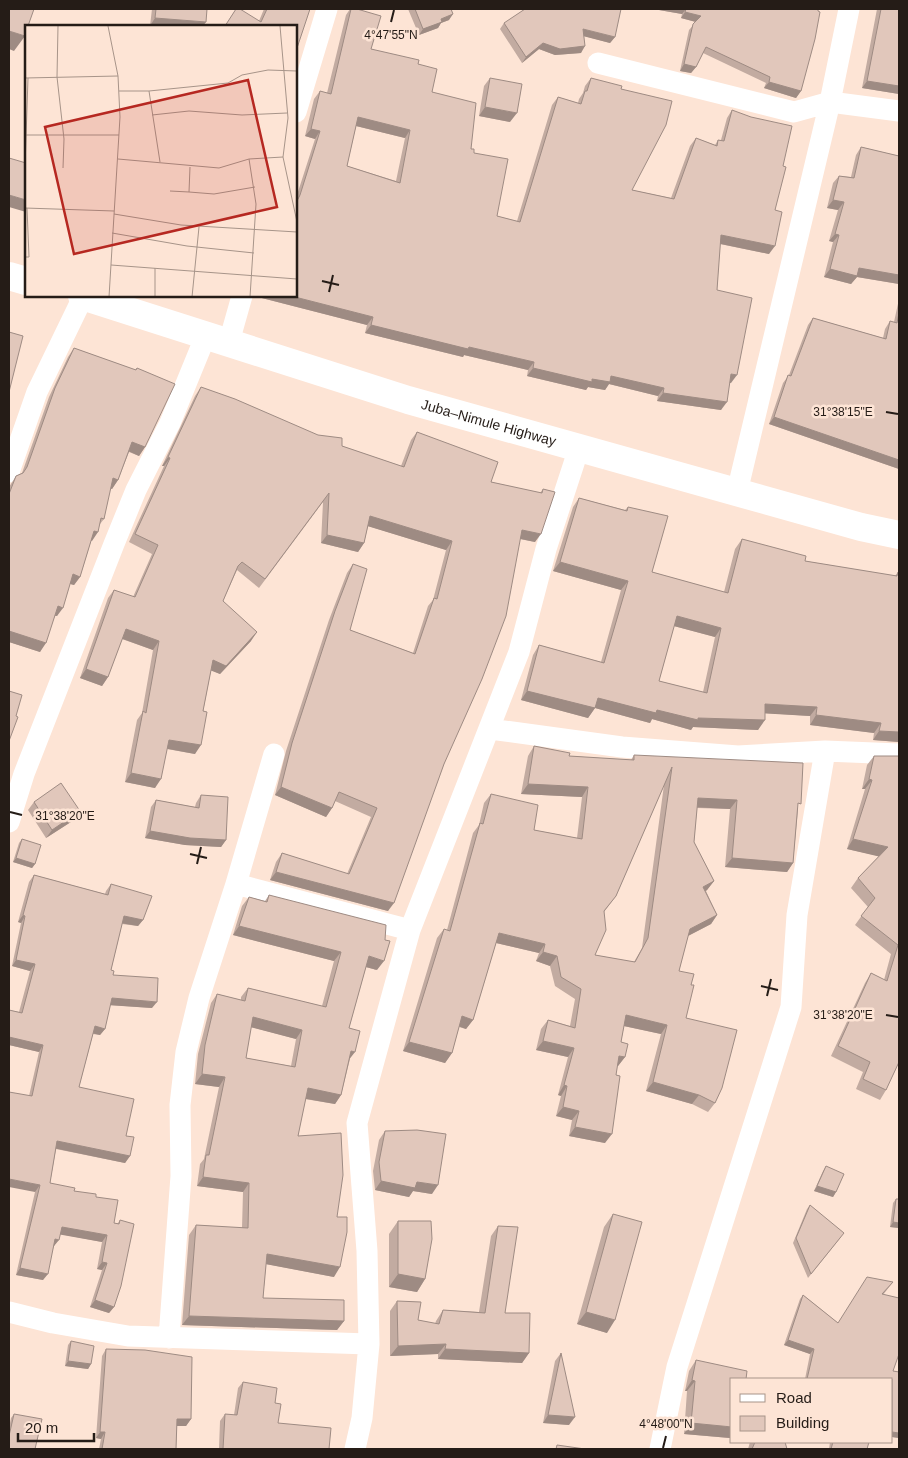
<svg xmlns="http://www.w3.org/2000/svg" width="908" height="1458" viewBox="0 0 908 1458" font-family="Helvetica,sans-serif">
<style>
.lines{fill:none;stroke-linecap:round;stroke-linejoin:round}
.street{stroke:#fff;stroke-width:21}
.primary{stroke:#fff;stroke-width:28}
.wall{fill:#c2aba1;fill-rule:evenodd}
.shaded-wall{fill:#9e8b83}
.building{fill:#e1c7bb;stroke:#9e8b83;fill-rule:evenodd}
.ticks{fill:none;stroke:#251c17;stroke-width:2}
.labels{text-anchor:middle;stroke-width:5;stroke-linejoin:round;paint-order:stroke}
.street-label{font-size:14px;fill:#251c17;stroke:#fde4d5}
.inset-road{fill:none;stroke:#a79489;stroke-width:1}
.view{fill:#b62821;fill-opacity:0.15;stroke:#b62821;stroke-width:2.5}
.inset-edge{fill:none;stroke:#251c17;stroke-width:2.5}
.ticks-label{font-size:12px;text-anchor:middle;fill:#251c17;stroke:#fde4d5;stroke-width:5;stroke-linejoin:round;paint-order:stroke}
</style>
<rect width="100%" height="100%" fill="#fde4d5"/>
<g class="lines">
<path class="street" d="M 598,63 L 794,112 L 830,102 L 899,111
M 296,112 L 327,9
M 229,342 L 242,296
M 9,472 L 37,392 L 83,297
M 737,492 L 830,102 L 849,9
M 490,729 L 622,747 L 738,756 L 825,751 L 899,754
M 9,822 L 24,774 L 114,544 L 136,490 L 170,423 L 206,335
M 236,884 L 274,754
M 9,1312 L 53,1323 L 128,1336 L 369,1344
M 169,1338 L 181,1176 L 180,1105 L 186,1052 L 199,998 L 236,884 L 410,930
M 355,1449 L 362,1418 L 369,1344 L 367,1251 L 357,1123 L 410,930 L 519,652 L 546,549 L 579,448
M 660,1449 L 677,1367 L 791,1007 L 797,915 L 825,751"/>
<g class="primary">
<path d="M 9,276 L 26,281"/>
<path id="s1" d="M 82,296 L 408,400 L 861,527 L 899,535"/>
</g>
</g>
<path class="wall" d="M 152,9 L 207,9 L 203,26 L 150,26 Z
M 236,9 L 259,21 L 264,9 L 310,9 L 296,26 L 225,26 Z
M 350,9 L 357,9 L 371,49 L 418,64 L 432,92 L 474,153 L 497,216 L 517,221 L 552,105 L 558,97 L 578,103 L 579,99 L 583,93 L 585,86 L 591,78 L 621,89 L 632,190 L 671,198 L 690,146 L 696,138 L 715,145 L 718,140 L 721,140 L 727,118 L 732,110 L 783,166 L 775,210 L 769,254 L 720,244 L 717,290 L 731,383 L 730,383 L 721,410 L 657,401 L 658,396 L 609,384 L 605,390 L 588,387 L 586,390 L 527,376 L 528,370 L 464,355 L 463,357 L 365,333 L 367,325 L 254,296 L 296,296 L 296,198 L 315,139 L 305,136 L 314,99 L 320,91 L 327,93 L 346,15 ZM 356,126 L 405,138 L 396,181 L 347,166 Z
M 408,9 L 451,9 L 449,20 L 441,23 L 438,28 L 419,35 Z
M 659,9 L 818,9 L 801,91 L 796,98 L 764,88 L 766,83 L 703,53 L 696,67 L 691,73 L 680,71 L 689,30 L 696,22 L 681,18 L 682,14 L 659,10 Z
M 877,9 L 899,9 L 899,94 L 862,88 Z
M 504,23 L 615,37 L 610,43 L 584,36 L 581,53 L 555,55 L 539,49 L 522,63 L 500,29 Z
M 490,78 L 510,122 L 479,116 L 484,86 Z
M 861,147 L 899,156 L 899,284 L 857,277 L 851,284 L 824,277 L 833,242 L 829,241 L 838,210 L 827,208 L 833,183 L 839,176 L 851,177 L 856,155 Z
M 899,299 L 899,469 L 769,424 L 783,383 L 789,375 L 808,325 L 813,318 L 883,338 L 885,329 L 890,321 L 894,322 Z
M 74,348 L 135,370 L 137,368 L 145,447 L 139,456 L 129,452 L 118,480 L 112,489 L 110,488 L 104,519 L 100,524 L 91,541 L 80,577 L 74,585 L 70,584 L 57,616 L 55,616 L 40,652 L 9,642 L 9,487 L 16,476 L 22,473 L 49,397 L 68,357 Z
M 201,387 L 342,446 L 401,466 L 411,440 L 417,432 L 491,482 L 540,493 L 543,489 L 535,542 L 520,539 L 444,764 L 388,911 L 270,880 L 276,862 L 282,853 L 347,874 L 371,817 L 335,801 L 332,808 L 326,817 L 275,795 L 286,751 L 329,620 L 347,573 L 353,564 L 350,630 L 413,653 L 428,606 L 433,600 L 446,550 L 368,526 L 364,543 L 358,552 L 321,543 L 323,502 L 259,588 L 237,570 L 223,601 L 251,641 L 220,674 L 211,670 L 195,754 L 167,749 L 155,788 L 125,782 L 137,720 L 142,713 L 153,650 L 122,639 L 108,677 L 102,686 L 80,678 L 108,598 L 114,590 L 133,597 L 152,554 L 129,542 L 164,466 L 162,466 L 195,396 Z
M 579,498 L 625,510 L 628,507 L 652,572 L 724,592 L 735,549 L 742,539 L 805,561 L 895,576 L 898,572 L 899,742 L 873,740 L 874,733 L 810,725 L 810,716 L 765,713 L 758,730 L 693,727 L 691,730 L 652,719 L 650,723 L 595,708 L 588,718 L 521,700 L 533,655 L 539,645 L 601,662 L 621,590 L 553,571 L 573,507 ZM 674,626 L 715,637 L 703,692 L 659,681 Z
M 534,746 L 569,756 L 631,760 L 634,755 L 798,809 L 793,863 L 787,872 L 725,867 L 730,809 L 697,808 L 694,842 L 714,881 L 707,890 L 706,891 L 717,915 L 711,924 L 688,936 L 679,971 L 691,985 L 686,1018 L 715,1103 L 708,1112 L 692,1104 L 646,1091 L 661,1034 L 624,1026 L 621,1042 L 625,1057 L 618,1066 L 617,1066 L 605,1143 L 569,1136 L 572,1120 L 556,1116 L 561,1096 L 558,1095 L 568,1057 L 536,1050 L 541,1029 L 548,1020 L 570,1026 L 575,999 L 555,986 L 550,966 L 536,961 L 539,953 L 496,943 L 473,1020 L 466,1029 L 459,1027 L 452,1053 L 445,1063 L 403,1051 L 437,938 L 444,929 L 447,930 L 473,833 L 479,825 L 484,803 L 491,794 L 534,830 L 577,838 L 582,797 L 521,794 L 528,756 ZM 664,785 L 642,948 L 634,962 L 595,955 L 604,912 L 616,896 Z
M 874,756 L 899,756 L 899,1062 L 886,1090 L 880,1100 L 856,1089 L 863,1072 L 831,1056 L 865,983 L 871,973 L 884,980 L 891,954 L 855,925 L 868,907 L 851,888 L 858,878 L 879,856 L 847,849 L 865,789 L 862,789 L 867,765 Z
M 201,795 L 226,840 L 221,847 L 185,845 L 145,838 L 151,807 L 156,800 L 195,807 L 196,803 Z
M 34,802 L 74,820 L 46,838 L 28,810 Z
M 22,839 L 35,864 L 32,868 L 13,862 L 19,843 Z
M 34,875 L 105,894 L 106,891 L 111,884 L 143,920 L 138,926 L 122,924 L 111,970 L 113,975 L 152,1008 L 110,1005 L 105,1029 L 100,1035 L 93,1034 L 79,1087 L 126,1136 L 130,1156 L 125,1163 L 56,1149 L 50,1183 L 74,1191 L 96,1197 L 114,1223 L 118,1223 L 120,1220 L 114,1307 L 109,1313 L 90,1307 L 102,1270 L 97,1269 L 102,1242 L 60,1234 L 54,1246 L 43,1280 L 16,1275 L 35,1192 L 29,1096 L 39,1052 L 9,1045 L 9,1010 L 19,1012 L 30,971 L 12,966 L 21,923 L 18,922 L 29,882 Z
M 269,895 L 377,970 L 366,967 L 349,1028 L 350,1059 L 341,1095 L 335,1104 L 305,1099 L 298,1136 L 337,1217 L 334,1277 L 266,1264 L 263,1298 L 344,1321 L 337,1330 L 182,1325 L 189,1235 L 196,1225 L 242,1228 L 243,1192 L 197,1186 L 200,1164 L 204,1159 L 219,1087 L 195,1084 L 198,1054 L 211,1003 L 217,994 L 241,1000 L 241,997 L 248,988 L 322,1006 L 334,961 L 233,935 L 242,906 L 249,897 L 265,901 ZM 251,1027 L 296,1039 L 291,1066 L 246,1058 Z
M 385,1131 L 432,1194 L 413,1191 L 409,1197 L 375,1190 L 373,1171 L 379,1140 Z
M 826,1166 L 836,1192 L 833,1197 L 814,1191 L 823,1171 Z
M 896,1199 L 899,1228 L 890,1227 L 893,1203 Z
M 810,1205 L 841,1237 L 808,1278 L 793,1243 L 807,1209 Z
M 613,1214 L 607,1333 L 577,1324 L 604,1227 Z
M 398,1221 L 425,1279 L 417,1292 L 389,1287 L 389,1234 Z
M 498,1226 L 505,1313 L 529,1353 L 522,1363 L 438,1359 L 438,1354 L 390,1356 L 390,1311 L 397,1301 L 418,1320 L 435,1324 L 436,1321 L 443,1310 L 479,1312 L 491,1236 Z
M 893,1282 L 883,1295 L 893,1371 L 899,1372 L 899,1438 L 892,1437 L 892,1379 L 805,1379 L 810,1354 L 784,1345 L 800,1299 L 803,1295 L 838,1323 Z
M 71,1341 L 91,1364 L 88,1369 L 65,1366 L 68,1345 Z
M 106,1349 L 191,1419 L 186,1426 L 177,1426 L 176,1449 L 99,1449 L 101,1439 L 96,1438 L 102,1356 Z
M 561,1353 L 569,1425 L 543,1423 L 555,1361 Z
M 696,1360 L 730,1438 L 684,1434 L 687,1391 L 685,1391 L 689,1371 Z
M 243,1382 L 275,1403 L 278,1423 L 329,1449 L 219,1449 L 220,1421 L 225,1414 L 234,1415 L 238,1388 Z
M 14,1414 L 9,1449 L 9,1428 L 11,1418 Z
M 750,1442 L 785,1442 L 787,1449 L 748,1449 Z
M 830,1442 L 869,1442 L 867,1449 L 829,1449 Z"/>
<path class="shaded-wall" d="M 659,9 L 686,9 L 682,14 L 659,10 Z
M 685,12 L 701,16 L 696,22 L 681,18 Z
M 453,14 L 449,20 L 441,23 L 438,28 L 419,35 L 423,29 L 441,19 Z
M 155,18 L 206,22 L 203,26 L 150,26 Z
M 583,29 L 615,37 L 610,43 L 579,35 Z
M 9,31 L 25,36 L 14,51 L 9,49 Z
M 543,43 L 585,46 L 581,53 L 555,55 L 539,49 L 522,63 L 526,57 Z
M 684,64 L 696,67 L 691,73 L 680,71 Z
M 867,81 L 899,86 L 899,94 L 862,88 Z
M 769,82 L 801,91 L 796,98 L 764,88 Z
M 485,107 L 517,113 L 510,122 L 479,116 Z
M 358,117 L 410,130 L 405,138 L 352,125 Z
M 311,129 L 320,131 L 315,139 L 305,136 Z
M 9,195 L 26,200 L 26,212 L 9,207 Z
M 833,200 L 844,202 L 838,210 L 827,208 Z
M 835,234 L 839,235 L 833,242 L 829,241 Z
M 721,235 L 775,246 L 769,254 L 716,243 Z
M 859,268 L 899,275 L 899,284 L 857,277 L 851,284 L 824,277 L 830,269 Z
M 254,296 L 291,296 L 373,317 L 367,325 Z
M 371,325 L 469,347 L 534,362 L 528,370 L 464,355 L 463,357 L 365,333 Z
M 533,368 L 592,379 L 611,376 L 664,388 L 658,396 L 609,384 L 605,390 L 588,387 L 586,390 L 527,376 Z
M 731,374 L 737,375 L 731,383 L 725,382 Z
M 663,393 L 727,402 L 721,410 L 657,401 Z
M 774,417 L 899,460 L 899,469 L 769,424 Z
M 132,442 L 145,447 L 139,456 L 126,450 Z
M 168,457 L 170,458 L 164,466 L 162,466 Z
M 113,478 L 118,480 L 112,489 L 107,487 Z
M 370,516 L 452,541 L 446,550 L 364,525 Z
M 522,530 L 541,534 L 535,542 L 516,538 Z
M 94,531 L 98,532 L 92,541 L 88,540 Z
M 327,535 L 364,543 L 358,552 L 321,543 Z
M 560,562 L 628,581 L 621,590 L 553,571 Z
M 73,574 L 80,577 L 74,585 L 67,583 Z
M 58,606 L 63,608 L 57,616 L 52,615 Z
M 677,616 L 721,628 L 715,637 L 670,625 Z
M 126,629 L 159,641 L 153,650 L 120,638 Z
M 9,631 L 46,643 L 40,652 L 9,642 Z
M 257,632 L 251,641 L 220,674 L 207,669 L 213,660 Z
M 86,669 L 108,677 L 102,686 L 80,678 Z
M 527,691 L 598,698 L 698,718 L 765,720 L 758,730 L 693,727 L 691,730 L 652,719 L 650,723 L 595,708 L 588,718 L 521,700 Z
M 765,704 L 817,707 L 810,716 L 758,713 Z
M 816,715 L 881,723 L 874,733 L 810,725 Z
M 879,731 L 899,732 L 899,742 L 873,740 Z
M 169,740 L 201,745 L 195,754 L 163,748 Z
M 131,773 L 161,779 L 155,788 L 125,782 Z
M 869,779 L 872,780 L 865,789 L 862,789 Z
M 528,784 L 588,787 L 582,797 L 521,794 Z
M 281,787 L 332,808 L 326,817 L 275,795 Z
M 698,798 L 737,800 L 730,809 L 691,807 Z
M 80,811 L 74,820 L 46,838 L 52,830 Z
M 150,831 L 226,840 L 221,847 L 185,845 L 145,838 Z
M 853,839 L 888,847 L 881,857 L 847,849 Z
M 16,858 L 35,864 L 32,868 L 13,862 Z
M 732,858 L 793,863 L 787,872 L 725,867 Z
M 276,872 L 394,903 L 388,911 L 270,880 Z
M 714,881 L 707,890 L 697,896 L 703,887 Z
M 23,915 L 25,916 L 21,923 L 18,922 Z
M 717,915 L 711,924 L 684,938 L 690,929 Z
M 124,916 L 143,920 L 138,926 L 120,923 Z
M 239,926 L 341,952 L 334,961 L 233,935 Z
M 499,933 L 545,944 L 539,953 L 492,942 Z
M 543,952 L 557,956 L 550,966 L 536,961 Z
M 369,956 L 384,961 L 377,970 L 362,966 Z
M 16,960 L 35,964 L 30,971 L 12,966 Z
M 112,998 L 157,1002 L 152,1008 L 107,1005 Z
M 626,1015 L 667,1025 L 661,1034 L 619,1025 Z
M 462,1016 L 473,1020 L 466,1029 L 455,1025 Z
M 253,1017 L 302,1030 L 296,1039 L 246,1026 Z
M 95,1026 L 105,1029 L 100,1035 L 91,1033 Z
M 9,1037 L 43,1045 L 39,1052 L 9,1045 Z
M 543,1041 L 574,1048 L 568,1057 L 536,1050 Z
M 409,1042 L 452,1053 L 445,1063 L 403,1051 Z
M 351,1051 L 355,1052 L 348,1061 Z
M 619,1056 L 625,1057 L 618,1066 L 612,1065 Z
M 202,1074 L 225,1077 L 219,1087 L 195,1084 Z
M 653,1082 L 699,1095 L 692,1104 L 646,1091 Z
M 564,1085 L 567,1086 L 561,1096 L 558,1095 Z
M 308,1088 L 341,1095 L 335,1104 L 301,1098 Z
M 563,1107 L 579,1111 L 572,1120 L 556,1116 Z
M 575,1127 L 612,1134 L 605,1143 L 569,1136 Z
M 57,1141 L 130,1156 L 125,1163 L 53,1148 Z
M 203,1177 L 249,1183 L 243,1192 L 197,1186 Z
M 9,1179 L 40,1185 L 35,1192 L 9,1187 Z
M 381,1181 L 417,1182 L 438,1185 L 432,1194 L 413,1191 L 409,1197 L 375,1190 Z
M 817,1186 L 836,1192 L 833,1197 L 814,1191 Z
M 893,1222 L 899,1223 L 899,1228 L 890,1227 Z
M 62,1227 L 107,1235 L 102,1242 L 57,1234 Z
M 55,1239 L 59,1240 L 54,1246 L 50,1246 Z
M 267,1254 L 340,1267 L 334,1277 L 260,1263 Z
M 102,1262 L 107,1263 L 102,1270 L 97,1269 Z
M 20,1268 L 48,1274 L 43,1280 L 16,1275 Z
M 398,1274 L 425,1279 L 417,1292 L 389,1287 Z
M 95,1300 L 114,1307 L 109,1313 L 90,1307 Z
M 586,1312 L 615,1320 L 607,1333 L 577,1324 Z
M 189,1316 L 344,1321 L 337,1330 L 182,1325 Z
M 788,1340 L 814,1349 L 810,1354 L 784,1345 Z
M 446,1344 L 438,1354 L 390,1356 L 398,1346 Z
M 445,1349 L 529,1353 L 522,1363 L 438,1359 Z
M 68,1361 L 91,1364 L 88,1369 L 65,1366 Z
M 692,1380 L 695,1381 L 687,1391 L 685,1391 Z
M 548,1415 L 575,1417 L 569,1425 L 543,1423 Z
M 177,1419 L 191,1419 L 186,1426 L 173,1426 Z
M 691,1423 L 732,1427 L 732,1436 L 730,1438 L 684,1434 Z
M 100,1432 L 105,1432 L 101,1439 L 96,1438 Z
M 892,1432 L 899,1433 L 899,1438 L 892,1437 Z"/>
<path class="building" d="M 9,9 L 34,9 L 28,26 L 26,26 L 26,32 L 25,36 L 9,31 Z
M 156,9 L 207,9 L 206,22 L 155,18 Z
M 236,9 L 240,9 L 261,22 L 267,9 L 310,9 L 296,51 L 296,26 L 225,26 Z
M 351,9 L 357,9 L 381,16 L 371,49 L 419,60 L 418,64 L 437,69 L 432,92 L 476,103 L 471,149 L 474,149 L 474,153 L 508,159 L 497,216 L 520,222 L 558,97 L 581,104 L 585,91 L 587,91 L 591,78 L 622,86 L 621,89 L 672,101 L 666,125 L 632,190 L 674,199 L 696,138 L 717,146 L 718,140 L 724,141 L 732,110 L 751,117 L 792,126 L 783,166 L 786,167 L 775,210 L 782,212 L 775,246 L 721,235 L 717,290 L 752,298 L 737,375 L 731,374 L 727,402 L 663,393 L 664,388 L 611,376 L 610,382 L 592,379 L 592,382 L 533,368 L 534,362 L 469,347 L 468,349 L 371,325 L 373,317 L 291,296 L 296,296 L 296,203 L 300,195 L 320,131 L 311,129 L 320,91 L 331,94 ZM 358,117 L 410,130 L 400,183 L 347,166 Z
M 415,9 L 451,9 L 453,14 L 441,19 L 442,22 L 423,29 Z
M 525,9 L 621,9 L 615,37 L 583,29 L 585,46 L 560,49 L 543,43 L 526,57 L 504,23 Z
M 686,9 L 818,9 L 818,11 L 820,12 L 815,39 L 801,91 L 769,82 L 770,77 L 706,47 L 696,67 L 684,64 L 693,24 L 701,16 L 685,12 Z
M 881,9 L 899,9 L 899,86 L 867,81 Z
M 490,78 L 522,84 L 517,113 L 485,107 Z
M 861,147 L 899,156 L 899,275 L 859,268 L 857,276 L 830,269 L 839,235 L 835,234 L 844,202 L 833,200 L 839,176 L 854,178 Z
M 9,158 L 26,163 L 26,200 L 9,195 Z
M 899,313 L 899,460 L 774,417 L 788,375 L 791,376 L 813,318 L 886,339 L 890,321 L 897,323 Z
M 9,332 L 23,336 L 9,392 Z
M 74,348 L 136,370 L 137,368 L 175,384 L 145,447 L 132,442 L 118,480 L 113,478 L 104,519 L 101,518 L 98,532 L 94,531 L 80,577 L 73,574 L 63,608 L 58,606 L 46,643 L 9,631 L 9,494 L 16,476 L 23,473 L 27,467 L 55,388 Z
M 201,387 L 235,399 L 318,435 L 342,438 L 342,446 L 404,467 L 417,432 L 498,462 L 491,482 L 542,493 L 543,489 L 555,492 L 541,534 L 522,530 L 506,616 L 482,679 L 444,764 L 394,903 L 276,872 L 282,853 L 349,874 L 377,808 L 339,792 L 332,808 L 281,787 L 292,743 L 335,611 L 353,564 L 367,569 L 350,630 L 415,654 L 434,598 L 437,599 L 452,541 L 370,516 L 364,543 L 327,535 L 329,493 L 265,579 L 242,562 L 238,566 L 223,601 L 257,632 L 226,666 L 213,660 L 203,711 L 207,712 L 201,745 L 169,740 L 161,779 L 131,773 L 143,711 L 146,713 L 159,641 L 126,629 L 108,677 L 86,669 L 114,590 L 135,597 L 158,545 L 135,534 L 170,458 L 168,457 Z
M 579,498 L 627,511 L 628,507 L 668,516 L 652,572 L 728,593 L 742,539 L 806,556 L 805,561 L 897,576 L 898,572 L 899,573 L 899,732 L 879,731 L 881,723 L 816,715 L 817,707 L 765,704 L 765,720 L 698,718 L 698,720 L 657,710 L 656,713 L 598,698 L 595,708 L 527,691 L 539,645 L 604,663 L 628,581 L 560,562 ZM 677,616 L 721,628 L 707,693 L 659,681 Z
M 9,691 L 22,695 L 16,716 L 18,717 L 9,741 Z
M 534,746 L 570,753 L 569,756 L 634,760 L 634,755 L 803,763 L 801,804 L 798,803 L 793,863 L 732,858 L 737,800 L 698,798 L 694,842 L 714,881 L 703,887 L 717,915 L 690,929 L 679,971 L 694,974 L 691,985 L 694,985 L 686,1018 L 737,1030 L 722,1088 L 715,1103 L 699,1095 L 653,1082 L 667,1025 L 626,1015 L 621,1042 L 628,1044 L 625,1057 L 619,1056 L 616,1075 L 620,1076 L 612,1134 L 575,1127 L 579,1111 L 563,1107 L 567,1086 L 564,1085 L 574,1048 L 543,1041 L 548,1020 L 575,1028 L 581,989 L 561,977 L 557,956 L 543,952 L 545,944 L 499,933 L 473,1020 L 462,1016 L 452,1053 L 409,1042 L 444,929 L 450,931 L 480,823 L 483,824 L 491,794 L 538,805 L 534,830 L 582,839 L 588,787 L 528,784 ZM 672,767 L 648,938 L 635,962 L 595,955 L 606,930 L 604,911 L 616,896 Z
M 874,756 L 899,756 L 899,1062 L 886,1090 L 863,1079 L 870,1062 L 838,1046 L 871,973 L 887,981 L 898,945 L 861,916 L 875,898 L 858,878 L 888,847 L 853,839 L 872,780 L 869,779 Z
M 61,783 L 80,811 L 52,830 L 34,802 Z
M 201,795 L 228,797 L 226,840 L 190,838 L 150,831 L 156,800 L 199,808 Z
M 22,839 L 41,845 L 35,864 L 16,858 Z
M 34,875 L 108,895 L 111,884 L 152,896 L 143,920 L 124,916 L 111,970 L 114,971 L 113,975 L 158,978 L 157,1002 L 112,998 L 105,1029 L 95,1026 L 79,1087 L 134,1099 L 126,1136 L 134,1137 L 130,1156 L 57,1141 L 50,1183 L 75,1188 L 74,1191 L 96,1194 L 96,1197 L 118,1200 L 114,1223 L 119,1224 L 120,1220 L 134,1224 L 121,1286 L 114,1307 L 95,1300 L 107,1263 L 102,1262 L 107,1235 L 62,1227 L 59,1240 L 55,1239 L 48,1274 L 20,1268 L 40,1185 L 9,1179 L 9,1092 L 32,1096 L 43,1045 L 9,1037 L 9,1010 L 22,1013 L 35,964 L 16,960 L 25,916 L 23,915 Z
M 269,895 L 386,925 L 385,940 L 390,941 L 384,961 L 369,956 L 349,1028 L 360,1031 L 355,1052 L 351,1051 L 341,1095 L 308,1088 L 298,1136 L 341,1133 L 343,1175 L 337,1217 L 347,1217 L 347,1232 L 340,1267 L 267,1254 L 263,1298 L 344,1300 L 344,1321 L 189,1316 L 196,1225 L 248,1228 L 249,1183 L 203,1177 L 206,1155 L 209,1155 L 225,1077 L 202,1074 L 205,1045 L 217,994 L 245,1001 L 248,988 L 326,1007 L 341,952 L 239,926 L 249,897 L 267,902 ZM 253,1017 L 302,1030 L 295,1067 L 246,1058 Z
M 417,1130 L 446,1134 L 438,1185 L 417,1182 L 415,1188 L 381,1181 L 379,1162 L 385,1131 Z
M 826,1166 L 844,1174 L 836,1192 L 817,1186 Z
M 896,1199 L 899,1199 L 899,1223 L 893,1222 Z
M 810,1205 L 844,1233 L 811,1274 L 796,1238 Z
M 613,1214 L 642,1222 L 615,1320 L 586,1312 Z
M 398,1221 L 431,1221 L 432,1239 L 425,1279 L 398,1274 Z
M 498,1226 L 518,1227 L 505,1313 L 530,1313 L 529,1353 L 445,1349 L 446,1344 L 398,1346 L 397,1301 L 421,1302 L 418,1320 L 439,1324 L 443,1310 L 485,1313 Z
M 867,1277 L 893,1282 L 882,1294 L 899,1298 L 899,1354 L 893,1371 L 899,1372 L 899,1433 L 892,1432 L 892,1379 L 807,1379 L 814,1349 L 788,1340 L 803,1295 L 838,1323 Z
M 71,1341 L 94,1346 L 91,1364 L 68,1361 Z
M 106,1349 L 145,1350 L 192,1357 L 191,1419 L 177,1419 L 176,1449 L 102,1449 L 105,1432 L 100,1432 Z
M 561,1353 L 575,1417 L 548,1415 Z
M 696,1360 L 747,1371 L 746,1379 L 732,1379 L 732,1427 L 691,1423 L 695,1381 L 692,1380 Z
M 243,1382 L 277,1388 L 275,1403 L 281,1404 L 278,1423 L 331,1428 L 329,1449 L 223,1449 L 225,1414 L 237,1415 Z
M 14,1414 L 42,1419 L 35,1449 L 9,1449 L 9,1436 Z
M 755,1442 L 785,1442 L 787,1449 L 752,1449 Z
M 833,1442 L 869,1442 L 867,1449 L 831,1449 Z
M 557,1445 L 585,1449 L 556,1449 Z"/>
<path class="ticks" d="M 391,22 L 394,10M 322,281 L 339,285M 329,292 L 333,275M 886,412 L 898,414M 10,812 L 22,815M 190,854 L 207,858M 197,864 L 201,847M 761,986 L 778,990M 767,996 L 771,979M 886,1015 L 898,1017M 663,1448 L 666,1436"/>
<g class="labels">
<g class="street-label">
<text dy="5" stroke="none"><textPath href="#s1" startOffset="426">Juba–Nimule Highway</textPath></text>
</g>
</g>
<g transform="translate(25 25)">
<rect width="272" height="272" fill="#fde4d5"/>
<path class="inset-road" d="M 33,1 L 32,52 L 39,114 L 38,143M 83,1 L 93,51 L 95,92 L 84,272M 255,1 L 263,93 L 258,132 L 272,197M 0,53 L 93,51M 94,66 L 124,66 L 135,137M 124,66 L 203,58 L 217,50 L 243,45 L 272,46M 127,90 L 164,86 L 217,90 L 262,88M 0,110 L 94,110M 93,134 L 194,143 L 224,134 L 258,132M 224,134 L 231,179 L 225,272M 0,142 L 3,53M 165,142 L 164,167 L 189,169 L 230,162M 145,166 L 164,167M 0,183 L 89,186M 89,189 L 156,200 L 272,207M 87,208 L 162,221 L 229,228M 0,232 L 4,232 L 2,183M 86,240 L 272,254M 130,243 L 130,272M 167,272 L 174,202"/>
<path class="view" d="M 223,55 L 252,182 L 49,229 L 20,102 Z"/>
<rect width="272" height="272" class="inset-edge"/>
</g>
<g class="ticks-label">
<text x="391" y="39">4°47'55"N</text>
<text x="843" y="416">31°38'15"E</text>
<text x="65" y="820">31°38'20"E</text>
<text x="843" y="1019">31°38'20"E</text>
<text x="666" y="1428">4°48'00"N</text>
</g>
<rect width="908" height="1458" fill="none" stroke="#251c17" stroke-width="20"/>
<rect x="730" y="1378" width="162" height="65" fill="#fde4d5" stroke="#a79489"/>
<rect x="740" y="1394" width="25" height="8" fill="#ffffff" stroke="#a79489"/>
<text x="776" y="1403" font-size="15" fill="#251c17">Road</text>
<rect x="740" y="1416" width="25" height="15" fill="#e1c7bb" stroke="#a79489"/>
<text x="776" y="1428" font-size="15" fill="#251c17">Building</text>
<path d="M18 1433v8h76v-8" fill="none" stroke="#251c17" stroke-width="2.5"/>
<text x="25" y="1433" font-size="15" fill="#251c17" stroke="#fde4d5" stroke-width="4" paint-order="stroke">20 m</text>
</svg>
